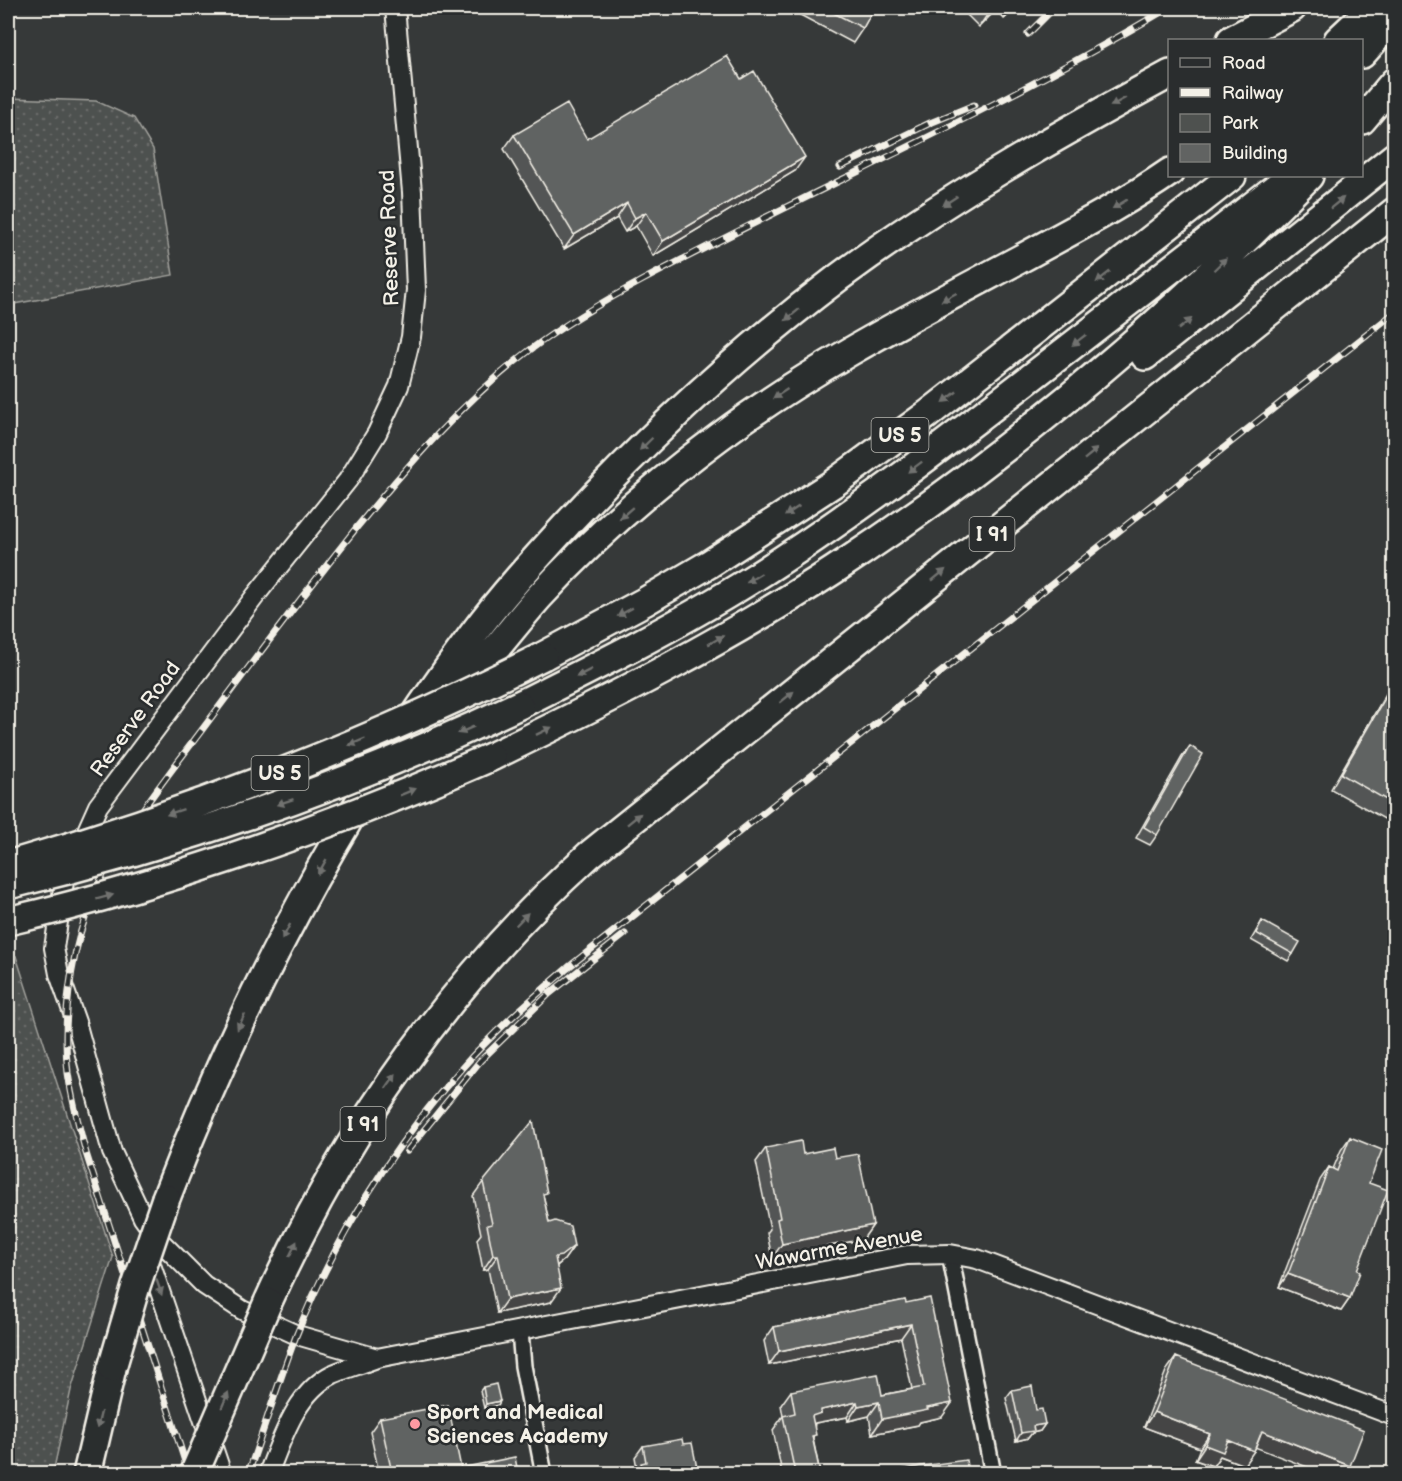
<svg xmlns="http://www.w3.org/2000/svg" width="1402" height="1481" viewBox="0 0 1402 1481" font-family="'Balsamiq Sans',sans-serif">
<style>
.green{fill:url(#green-dots);stroke:#a1a19c;stroke-width:1.5}
.lines{fill:none;stroke-linecap:round;stroke-linejoin:round}
.minor-casing{stroke:#f4f1e8;stroke-width:20}
.tertiary-casing{stroke:#f4f1e8;stroke-width:22}
.motorway-casing{stroke:#f4f1e8;stroke-width:32}
.minor{stroke:#2a2d2e;stroke-width:15}
.tertiary{stroke:#2a2d2e;stroke-width:18}
.motorway{stroke:#2a2d2e;stroke-width:27}
.rail-casing{stroke:#f4f1e8;stroke-width:7}
.rail{stroke:#2a2d2e;stroke-width:4.5;stroke-dasharray:14;stroke-linecap:butt}
.motorway-bridge-casing{stroke:#f4f1e8;stroke-width:32;stroke-linecap:butt}
.motorway-bridge{stroke:#2a2d2e;stroke-width:27}
.wall{fill:#535554;stroke:#f4f1e8;stroke-width:1.5}
.shaded-wall{fill:#444545;stroke:#f4f1e8;stroke-width:1.5}
.building{fill:#616362;stroke:#f4f1e8;stroke-width:1.5}
.oneway{fill:#71726f}
.poi-dot{fill:#ff9aa2;stroke:#2a2d2e;stroke-width:2}
.labels{text-anchor:middle;stroke-width:5;stroke-linejoin:round;paint-order:stroke}
.shield{fill:#2a2d2e;stroke:#b7b6b0;stroke-width:1.5}
.shield-label{font-size:20px;font-weight:bold;fill:#f4f1e8}
.street-label{font-size:21px;fill:#f4f1e8;stroke:#2a2d2e}
.poi-label{font-size:21px;font-weight:bold;fill:#f4f1e8;stroke:#2a2d2e;text-anchor:start}
</style>
<defs>
<pattern id="green-dots" width="8" height="8" patternUnits="userSpaceOnUse" patternTransform="scale(1.5)"><rect width="8" height="8" fill="#4e514f"/><path d="M2 2h.1M6 6h.1" fill="none" stroke="#686a68" stroke-width="1.8" stroke-linecap="round"/></pattern>
</defs>
<rect width="100%" height="100%" fill="#363939"/>
<filter id="ink" filterUnits="userSpaceOnUse"><feTurbulence type="fractalNoise" baseFrequency=".0167" numOctaves="2"/><feDisplacementMap in="SourceGraphic" scale="12" xChannelSelector="R" yChannelSelector="G"/><feConvolveMatrix kernelMatrix="1 2 1 2 8 2 1 2 1" color-interpolation-filters="sRGB"/></filter>
<g filter="url(#ink)">
<path class="green" d="M 8,98 L 96,101 L 134,118 L 153,149 L 173,275 L 8,305 Z
M 16,956 L 113,1257 L 71,1390 L 53,1473 L 8,1473 L 8,958 Z"/>
<g class="lines">
<g class="minor-casing">
<path id="minor" d="M 950,1254 L 993,1474
M 520,1332 L 523,1366 L 544,1474"/>
</g>
<g class="tertiary-casing">
<path id="tertiary" d="M 146,1250 L 222,1474
M 377,1358 L 297,1335 L 242,1310 L 204,1285 L 159,1240 L 143,1218 L 112,1152 L 76,1022 L 59,974 L 54,948 L 64,882 L 98,806 L 256,595 L 348,480 L 377,433 L 399,386 L 411,337 L 416,290 L 412,192 L 395,8
M 268,1474 C 282,1439 296,1392 333,1374 C 347,1368 362,1364 377,1358 L 907,1255 L 950,1254 L 977,1259 L 1394,1416"/>
</g>
<g class="motorway-casing">
<path id="motorway" d="M 1231,40 L 1292,8
M 1338,40 L 1372,8
M 1362,54 L 1394,18
M 1362,120 L 1394,82
M 1145,356 L 1394,157
M 543,656 L 644,602 L 709,564 L 834,483 L 928,414 L 1232,176
M 445,702 C 480,672 508,632 539,597 C 593,538 654,485 719,437 C 813,367 917,314 1020,259 C 1071,231 1122,205 1170,172
M 519,705 C 597,666 675,627 749,581 C 848,519 940,448 1033,376 C 1116,312 1200,247 1283,182
M 491,757 C 609,700 725,641 834,570 C 1007,457 1165,324 1309,176
M 166,1198 C 243,998 344,806 473,634 C 502,595 536,558 569,522 C 652,433 742,350 839,277 C 943,200 1056,136 1170,74
M 268,1302 C 344,1133 451,980 589,855 L 1394,212
M 87,1474 L 112,1368"/>
</g>
<use href="#minor" class="minor"/>
<use href="#tertiary" class="tertiary"/>
<use href="#motorway" class="motorway"/>
<g class="rail-casing">
<path id="rail" d="M 1022,9 L 1023,8
M 1028,34 L 1054,8
M 840,167 L 930,123 L 974,105
M 407,1151 L 480,1061 L 549,994 L 625,934
M 189,1474 L 86,1153 C 79,1127 72,1100 68,1073 C 62,1024 70,961 86,915 C 112,840 167,778 213,715 C 260,652 308,589 357,527 C 410,463 464,400 530,350 C 566,323 604,301 643,280 C 817,188 999,109 1168,8
M 248,1474 C 264,1428 279,1381 296,1336 C 335,1239 392,1147 461,1069 C 494,1031 532,999 570,966 L 1394,313"/>
</g>
<use href="#rail" class="rail"/>
<g class="motorway-bridge-casing">
<path id="motorway-bridge" d="M 8,865 C 192,812 372,742 543,656
M 8,885 C 184,843 355,783 519,705
M 8,921 C 174,882 335,825 491,757
M 112,1368 L 136,1286 L 166,1198
M 194,1474 L 268,1302"/>
</g>
<use href="#motorway-bridge" class="motorway-bridge"/>
</g>
<path class="wall" d="M 787,8 L 874,8 L 863,28 L 853,43 Z
M 960,8 L 1016,8 L 1004,19 L 996,10 L 979,27 Z
M 514,135 L 587,139 L 795,171 L 653,256 L 636,226 L 625,232 L 617,218 L 564,249 L 504,149 Z
M 1395,678 L 1395,825 L 1331,789 Z
M 1190,746 L 1157,835 L 1150,845 L 1136,838 L 1182,757 Z
M 1262,921 L 1293,954 L 1288,961 L 1251,940 Z
M 1350,1137 L 1369,1183 L 1357,1270 L 1350,1298 L 1341,1311 L 1279,1287 L 1320,1180 L 1329,1167 L 1333,1169 L 1341,1150 Z
M 766,1148 L 835,1158 L 873,1225 L 863,1239 L 772,1258 L 767,1233 L 770,1229 L 756,1162 Z
M 483,1182 L 544,1198 L 549,1223 L 574,1246 L 564,1260 L 557,1266 L 551,1302 L 497,1313 L 488,1269 L 483,1270 L 477,1239 L 481,1234 L 473,1196 Z
M 905,1300 L 942,1417 L 920,1422 L 918,1425 L 872,1434 L 869,1416 L 848,1421 L 847,1417 L 815,1423 L 813,1439 L 820,1473 L 823,1473 L 782,1473 L 773,1430 L 783,1416 L 781,1405 L 791,1391 L 882,1395 L 912,1389 L 901,1338 L 769,1365 L 764,1341 L 774,1327 Z
M 1176,1357 L 1256,1447 L 1244,1465 L 1220,1456 L 1213,1466 L 1195,1460 L 1200,1448 L 1144,1427 L 1166,1371 Z
M 483,1387 L 500,1401 L 498,1405 L 484,1408 L 480,1391 Z
M 1012,1390 L 1036,1410 L 1045,1424 L 1040,1431 L 1032,1433 L 1028,1438 L 1016,1441 L 1006,1398 Z
M 380,1418 L 461,1468 L 518,1473 L 379,1473 L 370,1432 Z
M 683,1444 L 698,1473 L 634,1473 L 637,1468 L 635,1457 L 643,1446 Z"/>
<path class="shaded-wall" d="M 994,8 L 997,8 L 979,27 L 989,12 Z
M 1012,8 L 1016,8 L 1004,19 Z
M 805,157 L 795,171 L 653,256 L 663,241 Z
M 627,203 L 617,218 L 564,249 L 574,235 Z
M 646,212 L 636,226 L 625,232 L 635,218 Z
M 873,1225 L 863,1239 L 772,1258 L 782,1244 Z
M 574,1246 L 564,1260 L 551,1270 L 555,1257 Z
M 493,1255 L 498,1255 L 488,1269 L 483,1270 Z
M 1288,1274 L 1350,1298 L 1341,1311 L 1279,1287 Z
M 561,1288 L 551,1302 L 497,1313 L 507,1299 Z
M 911,1324 L 901,1338 L 769,1365 L 779,1351 Z
M 500,1401 L 498,1405 L 484,1408 L 486,1404 Z
M 857,1402 L 847,1417 L 815,1423 L 811,1428 L 812,1416 L 821,1410 Z
M 879,1402 L 869,1416 L 848,1421 L 858,1406 Z
M 952,1403 L 942,1417 L 920,1422 L 918,1425 L 872,1434 L 882,1419 L 927,1408 Z
M 1154,1412 L 1210,1434 L 1200,1448 L 1144,1427 Z
M 1045,1424 L 1040,1431 L 1032,1433 L 1028,1438 L 1016,1441 L 1021,1433 L 1033,1426 Z
M 1262,1431 L 1350,1466 L 1344,1473 L 1323,1473 L 1252,1446 Z
M 1228,1440 L 1254,1451 L 1244,1465 L 1220,1456 L 1213,1466 L 1195,1460 L 1205,1445 Z"/>
<path class="building" d="M 824,8 L 874,8 L 863,28 Z
M 984,8 L 994,8 L 989,12 Z
M 727,56 L 741,79 L 754,71 L 805,157 L 663,241 L 646,212 L 635,218 L 627,203 L 574,235 L 514,135 L 567,104 L 587,139 Z
M 1395,681 L 1395,805 L 1341,774 Z
M 1190,746 L 1203,754 L 1157,835 L 1144,827 Z
M 1262,921 L 1300,942 L 1293,954 L 1256,933 Z
M 533,1121 L 547,1193 L 543,1194 L 549,1223 L 555,1221 L 570,1226 L 574,1246 L 561,1256 L 555,1257 L 561,1288 L 507,1299 L 498,1255 L 493,1255 L 487,1225 L 492,1224 L 483,1182 Z
M 1350,1137 L 1382,1150 L 1369,1183 L 1388,1190 L 1357,1270 L 1360,1272 L 1350,1298 L 1288,1274 L 1329,1167 L 1337,1171 Z
M 801,1141 L 803,1154 L 833,1148 L 835,1158 L 858,1154 L 873,1225 L 782,1244 L 777,1219 L 780,1218 L 766,1148 Z
M 930,1298 L 952,1403 L 927,1408 L 928,1410 L 882,1419 L 879,1402 L 858,1406 L 857,1402 L 821,1410 L 821,1413 L 812,1416 L 816,1435 L 812,1436 L 820,1473 L 823,1472 L 823,1473 L 795,1473 L 783,1416 L 795,1413 L 791,1391 L 878,1374 L 882,1395 L 924,1387 L 911,1324 L 779,1351 L 774,1327 L 905,1300 L 906,1303 Z
M 1176,1357 L 1364,1430 L 1350,1466 L 1262,1431 L 1254,1451 L 1228,1440 L 1223,1452 L 1205,1445 L 1210,1434 L 1154,1412 Z
M 496,1384 L 500,1401 L 486,1404 L 483,1387 Z
M 1032,1386 L 1036,1410 L 1042,1409 L 1045,1424 L 1033,1426 L 1034,1431 L 1021,1433 L 1012,1390 Z
M 448,1405 L 461,1468 L 515,1457 L 518,1473 L 392,1473 L 380,1418 Z
M 682,1439 L 683,1444 L 692,1443 L 698,1473 L 643,1473 L 641,1463 L 646,1462 L 643,1446 Z
M 966,1460 L 968,1473 L 885,1473 L 921,1466 Z"/>
<defs><path id="oneway-solid" d="M-6-.8H1V-3.2L6.5 0L1 3.2V.8H-6Z" transform="scale(1.5)"/></defs>
<g class="oneway">
<use href="#oneway-solid" transform="translate(1118 102) rotate(151)"/>
<use href="#oneway-solid" transform="translate(950 201) rotate(147)"/>
<use href="#oneway-solid" transform="translate(1337 203) rotate(-39)"/>
<use href="#oneway-solid" transform="translate(1120 204) rotate(149)"/>
<use href="#oneway-solid" transform="translate(1220 264) rotate(-44)"/>
<use href="#oneway-solid" transform="translate(1103 277) rotate(142)"/>
<use href="#oneway-solid" transform="translate(949 297) rotate(152)"/>
<use href="#oneway-solid" transform="translate(792 315) rotate(141)"/>
<use href="#oneway-solid" transform="translate(1185 324) rotate(-39)"/>
<use href="#oneway-solid" transform="translate(1079 340) rotate(142)"/>
<use href="#oneway-solid" transform="translate(780 394) rotate(147)"/>
<use href="#oneway-solid" transform="translate(950 397) rotate(142)"/>
<use href="#oneway-solid" transform="translate(646 444) rotate(136)"/>
<use href="#oneway-solid" transform="translate(1091 454) rotate(-39)"/>
<use href="#oneway-solid" transform="translate(915 467) rotate(143)"/>
<use href="#oneway-solid" transform="translate(792 511) rotate(146)"/>
<use href="#oneway-solid" transform="translate(626 513) rotate(139)"/>
<use href="#oneway-solid" transform="translate(939 575) rotate(-39)"/>
<use href="#oneway-solid" transform="translate(754 578) rotate(148)"/>
<use href="#oneway-solid" transform="translate(625 612) rotate(151)"/>
<use href="#oneway-solid" transform="translate(716 640) rotate(-30)"/>
<use href="#oneway-solid" transform="translate(584 673) rotate(153)"/>
<use href="#oneway-solid" transform="translate(787 697) rotate(-39)"/>
<use href="#oneway-solid" transform="translate(466 730) rotate(156)"/>
<use href="#oneway-solid" transform="translate(544 731) rotate(-26)"/>
<use href="#oneway-solid" transform="translate(357 742) rotate(157)"/>
<use href="#oneway-solid" transform="translate(408 792) rotate(-22)"/>
<use href="#oneway-solid" transform="translate(285 802) rotate(161)"/>
<use href="#oneway-solid" transform="translate(175 812) rotate(161)"/>
<use href="#oneway-solid" transform="translate(634 819) rotate(-39)"/>
<use href="#oneway-solid" transform="translate(322 867) rotate(120)"/>
<use href="#oneway-solid" transform="translate(105 897) rotate(-15)"/>
<use href="#oneway-solid" transform="translate(522 919) rotate(-46)"/>
<use href="#oneway-solid" transform="translate(286 932) rotate(118)"/>
<use href="#oneway-solid" transform="translate(241 1022) rotate(115)"/>
<use href="#oneway-solid" transform="translate(391 1081) rotate(-55)"/>
<use href="#oneway-solid" transform="translate(293 1249) rotate(-64)"/>
<use href="#oneway-solid" transform="translate(159 1287) rotate(71)"/>
<use href="#oneway-solid" transform="translate(225 1400) rotate(-67)"/>
<use href="#oneway-solid" transform="translate(99 1420) rotate(104)"/>
</g>
</g>
<circle class="poi-dot" cx="415" cy="1424" r="6"/>
<g class="labels">
<g class="shield">
<rect x="871.5" y="418" width="57" height="34" rx="4.5"/>
<rect x="969.5" y="517" width="45" height="34" rx="4.5"/>
<rect x="251.5" y="756" width="57" height="34" rx="4.5"/>
<rect x="340.5" y="1107" width="45" height="34" rx="4.5"/>
</g>
<g class="shield-label">
<text x="900" y="442">US 5</text>
<text x="992" y="541">I 91</text>
<text x="280" y="780">US 5</text>
<text x="363" y="1131">I 91</text>
</g>
<g class="street-label">
<text transform="translate(389 238) rotate(-92)" y="7">Reserve Road</text>
<text transform="translate(135 719) rotate(-54)" y="7">Reserve Road</text>
<text transform="translate(839 1248) rotate(-10)" y="7">Wawarme Avenue</text>
</g>
<g class="poi-label">
<text x="427" y="1419">Sport and Medical<tspan x="427" dy="24">Sciences Academy</tspan></text>
</g>
</g>
<rect width="1402" height="1481" fill="none" stroke="#2a2d2e" stroke-width="30"/>
<rect x="15" y="15" width="1372" height="1451" fill="none" stroke="#f4f1e8" stroke-width="2" filter="url(#ink)"/>
<rect x="1168" y="39" width="195" height="138" fill="#2a2d2e" stroke="#7b7b78" stroke-width="1.5"/>
<rect x="1180" y="58" width="30" height="9" fill="#2a2d2e" stroke="#7b7b78" stroke-width="1.5"/>
<text x="1222" y="69" font-size="18" fill="#f4f1e8">Road</text>
<rect x="1180" y="88" width="30" height="9" fill="#f4f1e8" stroke="#7b7b78" stroke-width="1.5"/>
<text x="1222" y="99" font-size="18" fill="#f4f1e8">Railway</text>
<rect x="1180" y="114" width="30" height="18" fill="#4e514f" stroke="#7b7b78" stroke-width="1.5"/>
<text x="1222" y="129" font-size="18" fill="#f4f1e8">Park</text>
<rect x="1180" y="144" width="30" height="18" fill="#616362" stroke="#7b7b78" stroke-width="1.5"/>
<text x="1222" y="159" font-size="18" fill="#f4f1e8">Building</text>
</svg>
